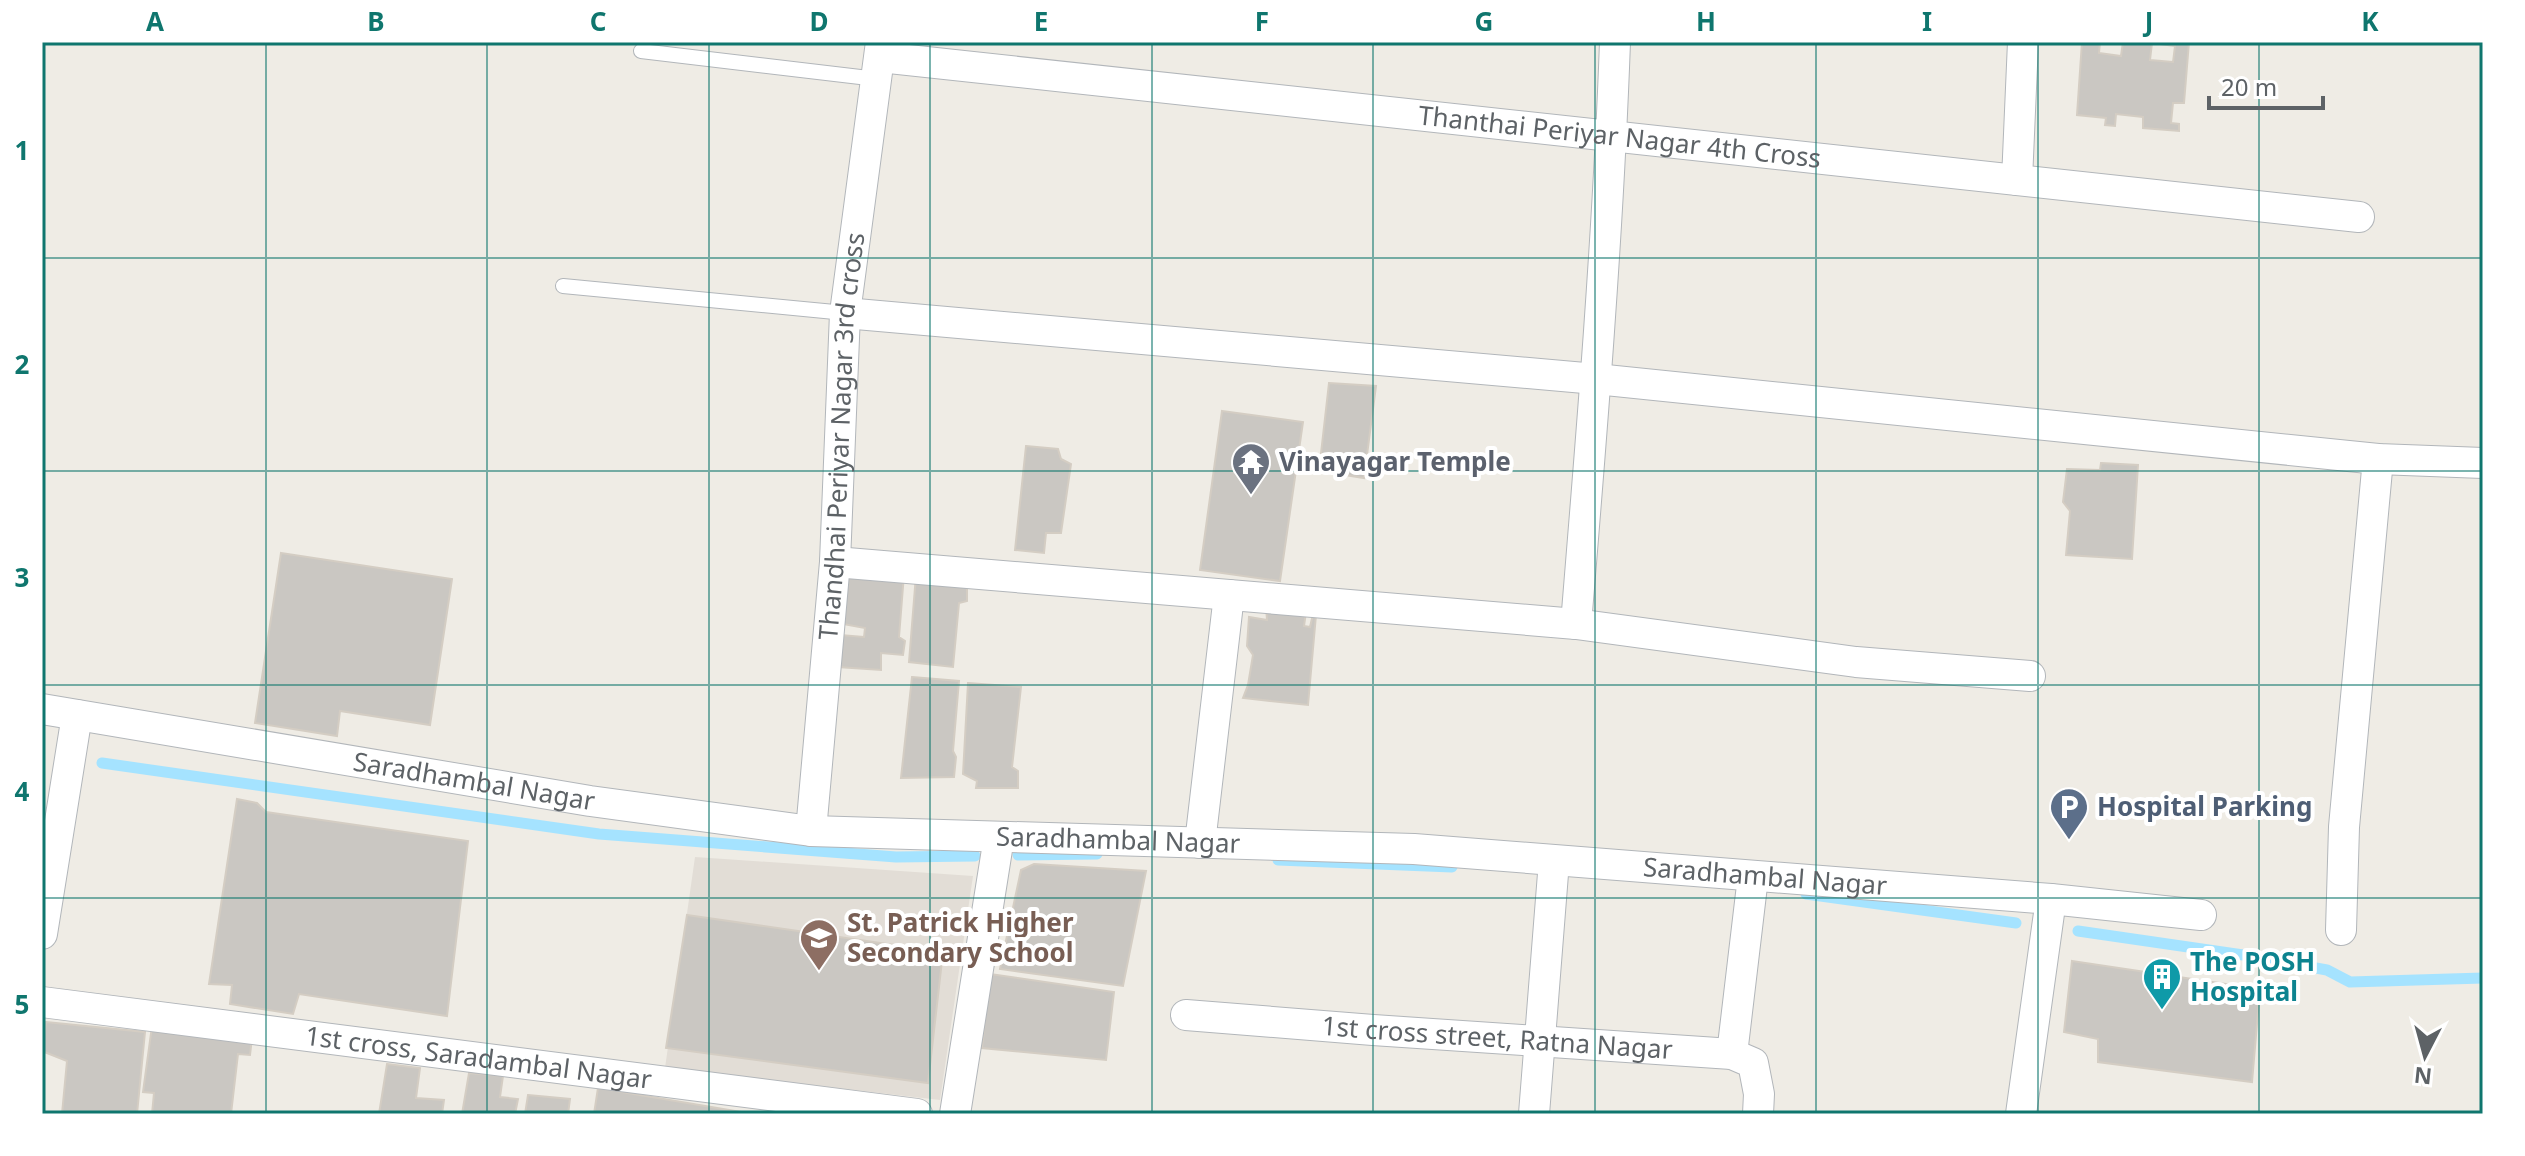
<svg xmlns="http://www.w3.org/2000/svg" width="2525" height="1156" viewBox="0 0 2525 1156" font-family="'Noto Sans',sans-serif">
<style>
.education{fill:#e2ddd6}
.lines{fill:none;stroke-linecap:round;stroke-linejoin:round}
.stream{stroke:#a5e3ff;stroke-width:11}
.building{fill:#cac7c2;stroke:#d4cdc3;stroke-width:2;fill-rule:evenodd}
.service-casing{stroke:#b2b6ba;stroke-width:16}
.minor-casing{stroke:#b2b6ba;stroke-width:32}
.service{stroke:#fff;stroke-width:14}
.minor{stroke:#fff;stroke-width:30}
.grid{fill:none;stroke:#0f766e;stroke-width:2;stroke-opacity:0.55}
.labels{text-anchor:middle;stroke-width:8;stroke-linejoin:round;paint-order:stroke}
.street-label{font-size:26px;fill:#5d6266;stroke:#fff}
.worship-label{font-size:26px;font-weight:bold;fill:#5b616d;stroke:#fff;text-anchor:start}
.service-label{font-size:26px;font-weight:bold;fill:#4e5e75;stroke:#fff;text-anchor:start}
.education-label{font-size:26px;font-weight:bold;fill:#785e54;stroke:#fff;text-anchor:start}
.culture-label{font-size:26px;font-weight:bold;fill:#0d838f;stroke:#fff;text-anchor:start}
.neatline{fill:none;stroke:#0f766e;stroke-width:3}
.grid-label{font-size:26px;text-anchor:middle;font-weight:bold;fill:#0f766e}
</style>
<rect width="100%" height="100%" fill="#efece5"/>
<path class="education" d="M 695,857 L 973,876 L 940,1100 L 665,1068 Z"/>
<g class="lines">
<path class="stream" d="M 102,763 L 599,834 L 896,857 L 975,856
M 1018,855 L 1097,854
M 1278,860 L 1452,867
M 1806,894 L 2016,923
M 2078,931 L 2250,956 L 2327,970 L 2350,982 L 2483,978"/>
</g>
<path class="building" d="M 2082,42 L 2100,42 L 2099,53 L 2121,56 L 2123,42 L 2189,42 L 2184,103 L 2173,103 L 2171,123 L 2179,124 L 2179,131 L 2143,128 L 2143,117 L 2116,114 L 2115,126 L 2105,125 L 2106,118 L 2077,115 ZM 2152,43 L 2175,46 L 2173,62 L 2150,60 Z
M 1329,383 L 1376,386 L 1364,478 L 1319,471 Z
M 1222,411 L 1303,422 L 1280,581 L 1200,570 Z
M 1026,446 L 1058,449 L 1061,459 L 1071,464 L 1061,533 L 1046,533 L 1044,553 L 1015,550 Z
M 2101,463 L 2138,465 L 2132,559 L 2066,555 L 2070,511 L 2063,502 L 2067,469 L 2100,470 Z
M 281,553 L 452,579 L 430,725 L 340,711 L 337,736 L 255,723 Z
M 848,571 L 904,574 L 899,637 L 905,641 L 903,655 L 881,653 L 881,670 L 838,667 L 841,635 L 864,637 L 865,628 L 843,624 Z
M 916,575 L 967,581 L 967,601 L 959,603 L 953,667 L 909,662 Z
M 1266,606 L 1306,612 L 1304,626 L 1310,627 L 1313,614 L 1316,615 L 1308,705 L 1243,698 L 1248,685 L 1253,655 L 1247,646 L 1249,617 L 1267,620 Z
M 912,677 L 959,681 L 953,751 L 956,757 L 954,777 L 901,778 Z
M 968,683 L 1021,687 L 1012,767 L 1018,771 L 1018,788 L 976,788 L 977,781 L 963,774 Z
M 237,799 L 257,803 L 266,812 L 468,841 L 447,1016 L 299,994 L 293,1014 L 230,1004 L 232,985 L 209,984 Z
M 1034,864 L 1146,871 L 1123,986 L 1000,969 L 1021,870 Z
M 687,915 L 943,952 L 928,1083 L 666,1048 Z
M 2072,961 L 2260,989 L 2252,1082 L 2098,1062 L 2098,1039 L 2064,1032 Z
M 990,974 L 1114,992 L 1106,1060 L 982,1048 Z
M 46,1022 L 145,1032 L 137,1114 L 62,1114 L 67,1061 L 42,1051 Z
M 152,1026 L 252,1038 L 250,1055 L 238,1054 L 231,1114 L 152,1114 L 154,1093 L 143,1092 Z
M 387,1064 L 420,1068 L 416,1098 L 444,1100 L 442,1114 L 379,1114 Z
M 469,1073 L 503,1076 L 500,1097 L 518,1099 L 515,1114 L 462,1114 Z
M 598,1088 L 753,1114 L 594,1114 Z
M 528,1095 L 570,1099 L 568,1114 L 525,1114 Z"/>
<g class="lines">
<g class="service-casing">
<path id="service" d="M 641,51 L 877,79
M 563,286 L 845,313"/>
</g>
<g class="minor-casing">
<g id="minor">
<path id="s1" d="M 880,57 L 2359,217"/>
<path d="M 2017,180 L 2023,42"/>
<path d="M 845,313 L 1596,379 L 2378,459 L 2483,463"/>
<path d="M 835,562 L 1576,624 L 1856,662 L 2030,676"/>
<path d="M 1576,624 C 1592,430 1608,236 1615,42"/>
<path id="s2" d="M 42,709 L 590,801 L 811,831 L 1414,849 L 2051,899 L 2201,915"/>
<path id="s3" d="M 811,831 L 835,562 L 845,313 L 881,42"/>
<path d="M 1200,843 L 1229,595"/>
<path d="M 2341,930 L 2344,827 L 2378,459"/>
<path d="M 42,934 L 77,715"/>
<path id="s4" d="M 42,1002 L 917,1114"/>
<path id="s5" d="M 1186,1015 L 1373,1030 L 1732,1054 L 1753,1063 L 1759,1094 L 1758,1114"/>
<path d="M 1732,1054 L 1753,877"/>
<path d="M 955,1114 L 999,837"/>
<path d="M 1534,1114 L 1554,861"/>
<path d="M 2021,1114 L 2051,899"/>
</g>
</g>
<use href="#service" class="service"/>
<use href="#minor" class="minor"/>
</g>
<path class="grid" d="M 266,42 L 266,1114M 487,42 L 487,1114M 709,42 L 709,1114M 930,42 L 930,1114M 1152,42 L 1152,1114M 1373,42 L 1373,1114M 1595,42 L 1595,1114M 1816,42 L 1816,1114M 2038,42 L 2038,1114M 2259,42 L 2259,1114M 42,258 L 2483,258M 42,471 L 2483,471M 42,685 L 2483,685M 42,898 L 2483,898"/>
<defs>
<g id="temple-pin" transform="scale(2)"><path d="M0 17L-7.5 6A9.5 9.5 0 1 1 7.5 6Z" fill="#6b7280" stroke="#fff"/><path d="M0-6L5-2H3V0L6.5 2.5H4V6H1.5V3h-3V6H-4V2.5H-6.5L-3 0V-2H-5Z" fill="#fff"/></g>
<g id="parking-pin" transform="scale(2)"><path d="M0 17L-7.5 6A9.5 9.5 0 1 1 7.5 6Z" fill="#5c6f8a" stroke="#fff"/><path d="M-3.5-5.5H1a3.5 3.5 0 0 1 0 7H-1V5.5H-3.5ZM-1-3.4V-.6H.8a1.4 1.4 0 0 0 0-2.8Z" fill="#fff"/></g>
<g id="school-pin" transform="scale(2)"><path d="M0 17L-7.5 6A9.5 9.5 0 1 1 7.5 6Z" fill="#8d6e63" stroke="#fff"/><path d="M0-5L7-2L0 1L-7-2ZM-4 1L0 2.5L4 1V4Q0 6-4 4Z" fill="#fff"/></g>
<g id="building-pin" transform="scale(2)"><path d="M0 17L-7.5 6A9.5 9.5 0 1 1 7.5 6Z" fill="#0f9aa8" stroke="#fff"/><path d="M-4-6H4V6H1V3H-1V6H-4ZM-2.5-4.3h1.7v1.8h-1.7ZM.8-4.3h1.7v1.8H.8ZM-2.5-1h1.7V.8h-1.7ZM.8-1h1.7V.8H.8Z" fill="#fff"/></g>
</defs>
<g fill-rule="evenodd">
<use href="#temple-pin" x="1251" y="462"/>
<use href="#parking-pin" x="2069" y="807"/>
<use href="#school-pin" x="819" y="938"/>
<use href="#building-pin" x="2162" y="977"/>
</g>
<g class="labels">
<g class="street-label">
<text dy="9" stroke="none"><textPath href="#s1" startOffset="744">Thanthai Periyar Nagar 4th Cross</textPath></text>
<text dy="9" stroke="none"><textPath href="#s3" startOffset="396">Thandhai Periyar Nagar 3rd cross</textPath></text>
<text dy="9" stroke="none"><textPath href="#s2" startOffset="438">Saradhambal Nagar</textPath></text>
<text dy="9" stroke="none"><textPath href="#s2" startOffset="1086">Saradhambal Nagar</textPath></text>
<text dy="9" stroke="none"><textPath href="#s2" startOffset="1734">Saradhambal Nagar</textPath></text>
<text dy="9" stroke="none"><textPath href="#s5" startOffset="312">1st cross street, Ratna Nagar</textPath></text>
<text dy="9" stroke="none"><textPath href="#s4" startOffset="440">1st cross, Saradambal Nagar</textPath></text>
</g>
<g class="worship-label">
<text x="1279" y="471">Vinayagar Temple</text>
</g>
<g class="service-label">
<text x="2097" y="816">Hospital Parking</text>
</g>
<g class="education-label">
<text x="847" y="932">St. Patrick Higher<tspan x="847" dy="30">Secondary School</tspan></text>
</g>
<g class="culture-label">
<text x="2190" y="971">The POSH<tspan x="2190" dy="30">Hospital</tspan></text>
</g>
</g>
<rect width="2525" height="1156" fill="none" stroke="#ffffff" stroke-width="88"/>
<g transform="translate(2425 1056) rotate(186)" stroke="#ffffff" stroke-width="6" paint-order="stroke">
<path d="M0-6L14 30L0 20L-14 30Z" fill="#5d6266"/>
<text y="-12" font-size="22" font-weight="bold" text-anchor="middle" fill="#5d6266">N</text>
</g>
<path d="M2209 96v12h114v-12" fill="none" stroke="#5d6266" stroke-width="4"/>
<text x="2221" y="96" font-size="24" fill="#5d6266" stroke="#ffffff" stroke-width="6" paint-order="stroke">20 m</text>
<rect x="44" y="44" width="2437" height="1068" class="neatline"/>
<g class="grid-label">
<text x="155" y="31">A</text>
<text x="376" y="31">B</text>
<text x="598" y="31">C</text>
<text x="819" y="31">D</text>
<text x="1041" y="31">E</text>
<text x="1262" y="31">F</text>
<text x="1484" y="31">G</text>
<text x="1706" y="31">H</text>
<text x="1927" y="31">I</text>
<text x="2149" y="31">J</text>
<text x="2370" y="31">K</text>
<text x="22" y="160">1</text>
<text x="22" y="374">2</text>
<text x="22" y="587">3</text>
<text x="22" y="801">4</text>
<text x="22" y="1014">5</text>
</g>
</svg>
